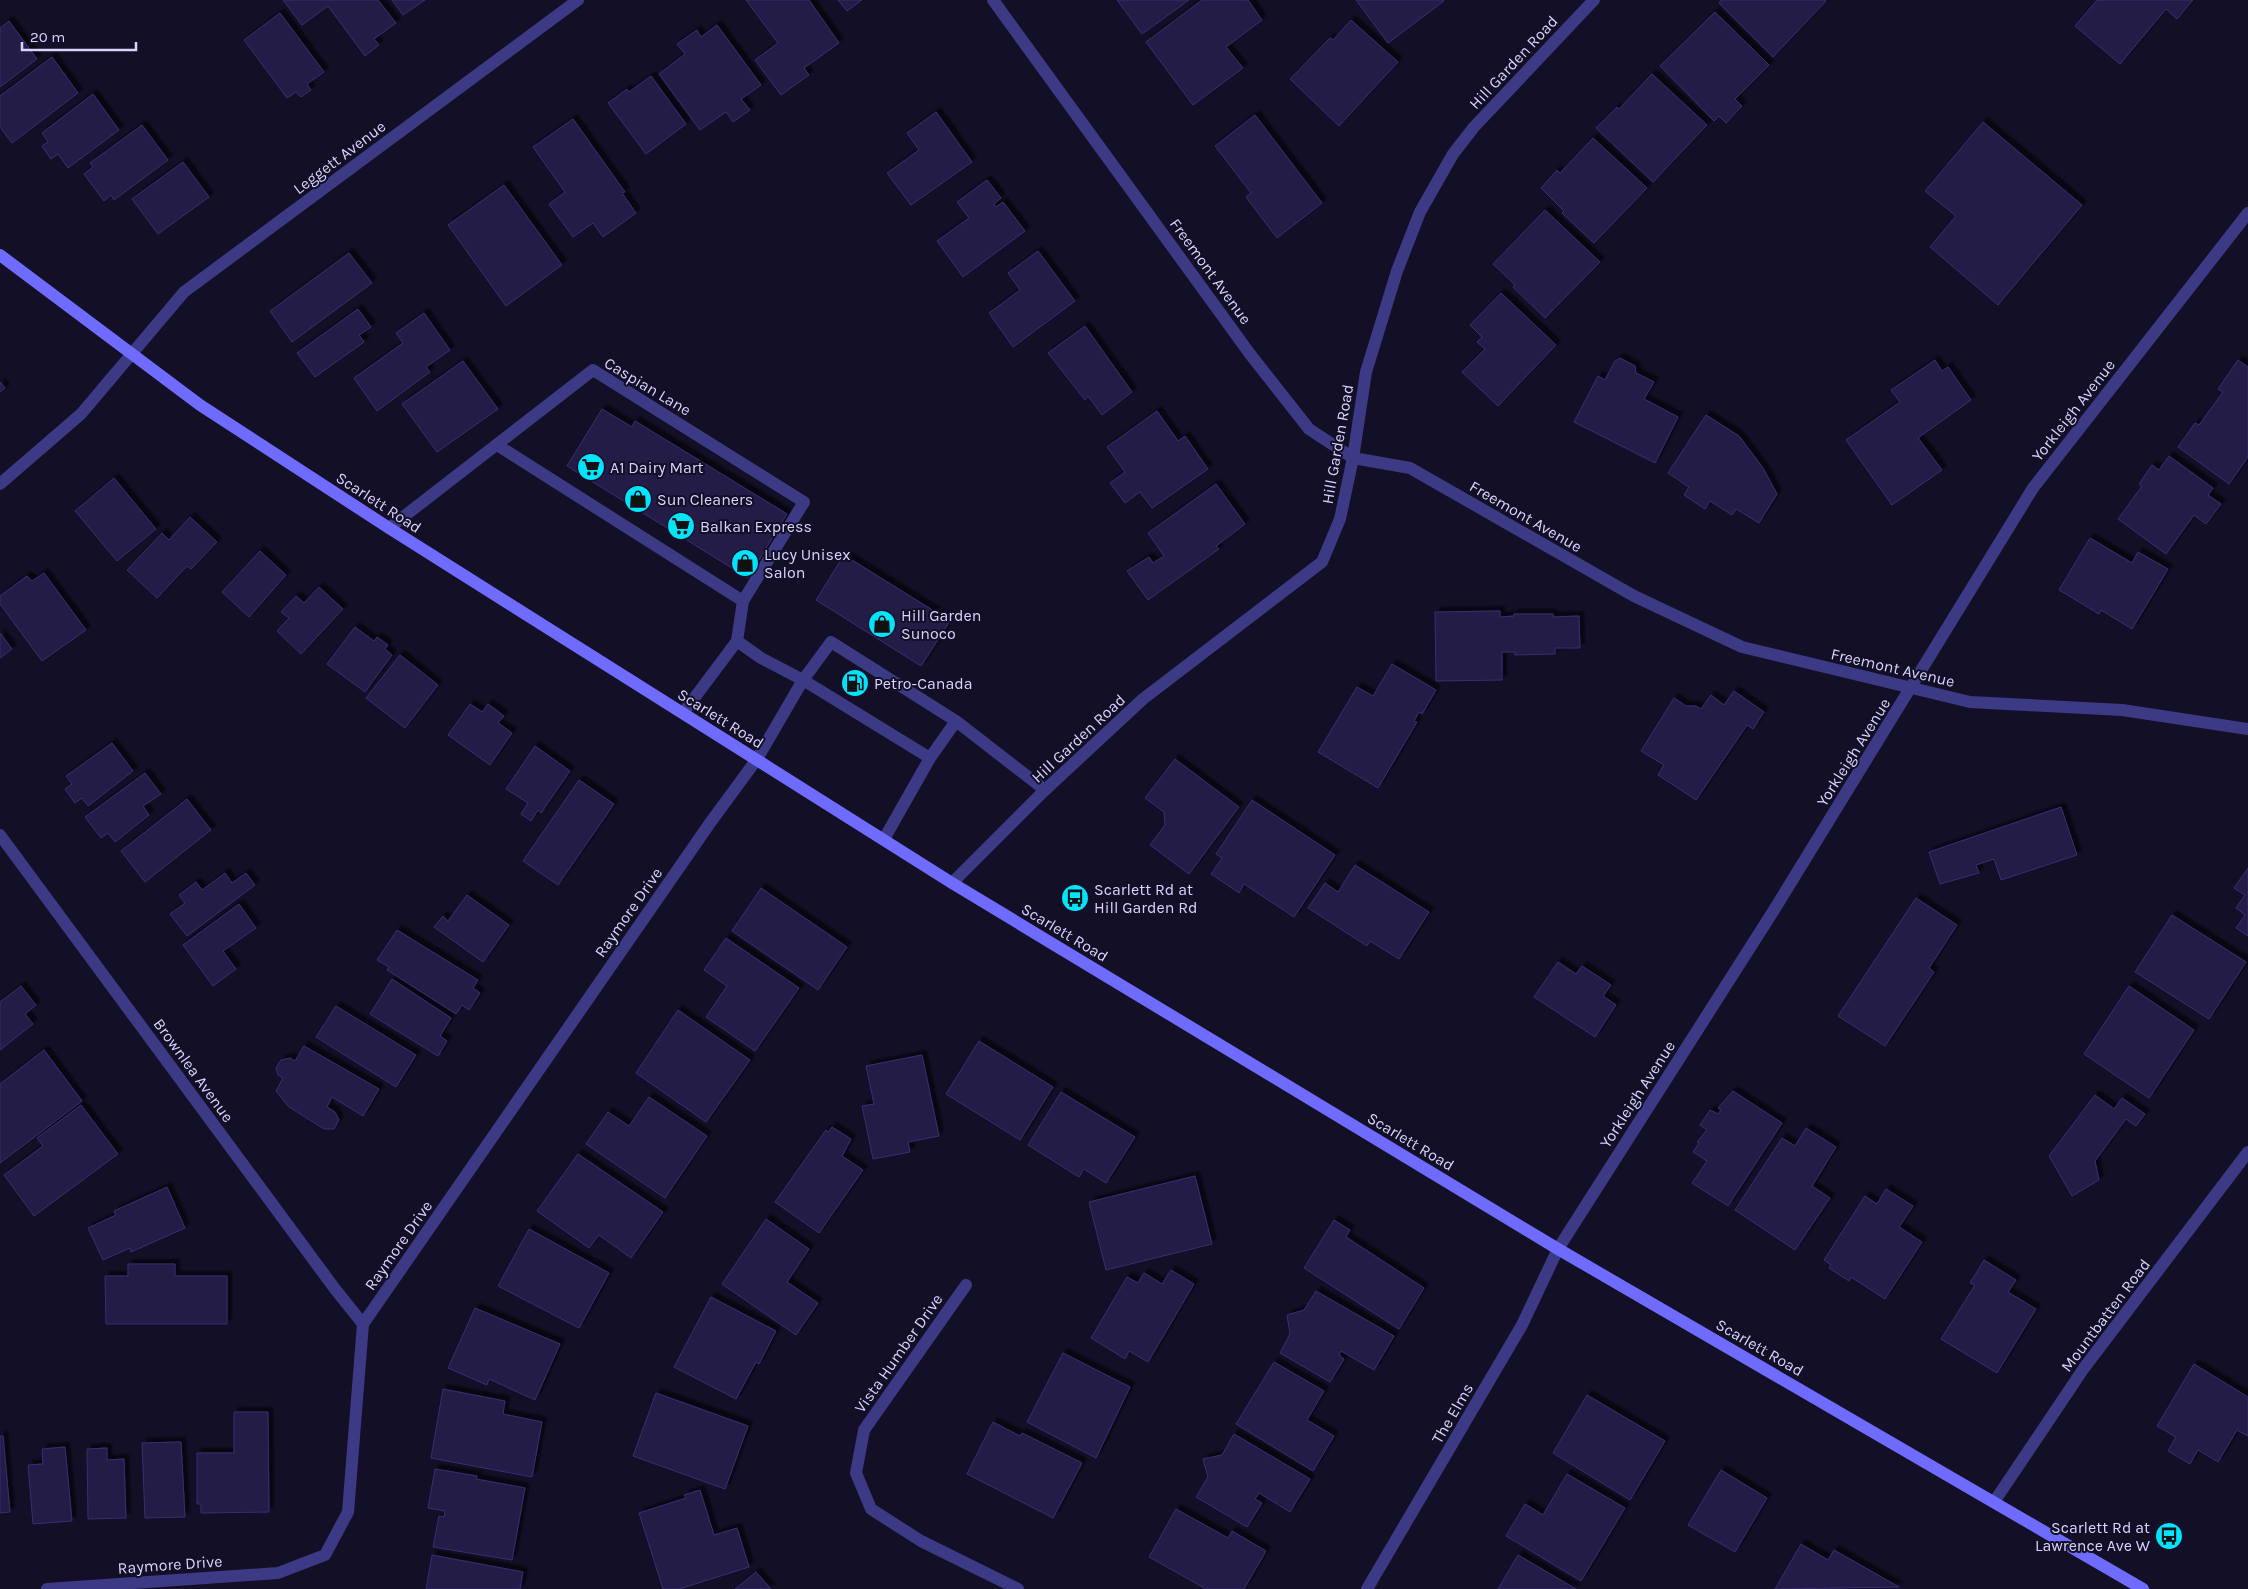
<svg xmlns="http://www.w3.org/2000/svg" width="2248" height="1589" viewBox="0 0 2248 1589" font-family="Karla,sans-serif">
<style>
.building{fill:#241b47;stroke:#3b2d73;filter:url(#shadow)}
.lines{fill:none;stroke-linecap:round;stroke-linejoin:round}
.service{stroke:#3d3a85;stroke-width:12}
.minor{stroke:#3d3a85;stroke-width:12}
.secondary{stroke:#6f6bff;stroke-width:12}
.labels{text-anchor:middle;stroke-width:4;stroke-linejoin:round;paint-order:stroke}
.street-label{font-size:16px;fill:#d9d4ff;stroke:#130f26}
.poi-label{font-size:16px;fill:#d9d4ff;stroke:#130f26;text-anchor:start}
</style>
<defs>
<filter id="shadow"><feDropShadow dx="4.5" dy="-4.5" stdDeviation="1" flood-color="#0009"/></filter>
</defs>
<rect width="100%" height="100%" fill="#130f26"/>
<path class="building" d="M 283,0 L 378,0 L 396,23 L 374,39 L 379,45 L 365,56 L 328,6 L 302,25 Z
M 392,0 L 425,0 L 403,15 Z
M 746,0 L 809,0 L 839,43 L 804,68 L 809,75 L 781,95 L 755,60 L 778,43 Z
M 838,0 L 862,0 L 847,11 Z
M 1117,0 L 1189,0 L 1142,34 Z
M 1202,0 L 1248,0 L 1262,20 L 1226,47 L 1243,68 L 1193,105 L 1146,42 Z
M 1356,0 L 1443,0 L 1444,1 L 1388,43 Z
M 1721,0 L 1825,0 L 1826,1 L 1773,57 L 1719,3 Z
M 2097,0 L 2193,0 L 2177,19 L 2166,9 L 2120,64 L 2075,26 Z
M 1715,12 L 1769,65 L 1735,99 L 1742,106 L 1726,123 L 1719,116 L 1714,121 L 1660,66 Z
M 280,13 L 324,72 L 307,84 L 311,90 L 301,97 L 296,92 L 287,98 L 244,40 Z
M 1351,20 L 1398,62 L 1339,126 L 1290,79 L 1330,38 L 1333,40 Z
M 9,21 L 37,59 L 0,87 L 0,28 Z
M 717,25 L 761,85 L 741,99 L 750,110 L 733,122 L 726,112 L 700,130 L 659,74 L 685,54 L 677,44 L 697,30 L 701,37 Z
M 52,57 L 78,93 L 12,143 L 0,127 L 0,96 Z
M 1652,74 L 1707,125 L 1653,182 L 1596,128 L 1617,107 L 1619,109 Z
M 651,76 L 686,124 L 646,154 L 608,103 L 627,89 L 629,92 Z
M 93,94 L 119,130 L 68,168 L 58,154 L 51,159 L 42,146 L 48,142 L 42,133 Z
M 936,112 L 972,162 L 911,205 L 887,173 L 919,150 L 907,133 Z
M 1255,115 L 1322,203 L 1277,238 L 1246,197 L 1251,193 L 1215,146 Z
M 573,119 L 625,192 L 622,193 L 636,213 L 603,237 L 593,223 L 573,237 L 549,204 L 565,192 L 533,147 Z
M 1983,122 L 2082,205 L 1998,305 L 1930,247 L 1956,216 L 1925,191 Z
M 142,125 L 168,160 L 114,200 L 111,195 L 104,201 L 84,174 L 93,167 L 90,163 Z
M 1593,138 L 1647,188 L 1594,243 L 1562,213 L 1564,211 L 1541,188 L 1557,170 L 1560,173 Z
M 183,162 L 209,197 L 158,234 L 132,199 Z
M 987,180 L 1001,198 L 994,204 L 996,207 L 1003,202 L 1025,231 L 963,277 L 937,241 L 969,218 L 957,202 Z
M 504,185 L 562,265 L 506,306 L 448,225 Z
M 1545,210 L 1600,262 L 1545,318 L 1513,287 L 1515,285 L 1493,264 Z
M 1038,251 L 1075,301 L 1013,347 L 989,313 L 1020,290 L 1008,273 Z
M 349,253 L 372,283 L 292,342 L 270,311 Z
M 1501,293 L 1556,345 L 1498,406 L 1462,372 L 1485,349 L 1477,342 L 1482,337 L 1470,325 Z
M 358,309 L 371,327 L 359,335 L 364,342 L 315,377 L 297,353 Z
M 424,313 L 450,350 L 426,367 L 430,372 L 377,411 L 354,378 L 403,343 L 396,333 Z
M 1085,326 L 1132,392 L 1102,415 L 1088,396 L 1085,400 L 1048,353 Z
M 1620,358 L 1635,366 L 1636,373 L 1654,382 L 1644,399 L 1678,417 L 1655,463 L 1574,422 L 1598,376 L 1605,380 L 1615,361 Z
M 1935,360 L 1942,371 L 1948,367 L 1971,400 L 1918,438 L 1942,470 L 1892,505 L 1846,440 L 1900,402 L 1891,390 Z
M 2238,360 L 2248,367 L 2248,457 L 2229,484 L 2178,447 L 2195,423 L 2199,425 L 2223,392 L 2218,389 Z
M 463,361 L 498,409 L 437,452 L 402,404 Z
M 0,382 L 5,388 L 0,392 Z
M 602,409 L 632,427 L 635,421 L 787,514 L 748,578 L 567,466 Z
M 1157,411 L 1178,441 L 1185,436 L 1208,469 L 1152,508 L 1140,492 L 1125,503 L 1110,483 L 1125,472 L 1107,447 Z
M 1706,415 L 1739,436 L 1763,468 L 1777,494 L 1759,523 L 1736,509 L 1732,515 L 1710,501 L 1705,509 L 1684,495 L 1689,487 L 1668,473 Z
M 2169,456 L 2213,488 L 2208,495 L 2221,504 L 2206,524 L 2194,515 L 2166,554 L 2118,519 L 2142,486 L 2139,484 L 2152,465 L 2159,470 Z
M 114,478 L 156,529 L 117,561 L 75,511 Z
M 1216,484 L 1245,524 L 1216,546 L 1219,549 L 1148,600 L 1127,571 L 1149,557 L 1153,563 L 1164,556 L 1148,533 Z
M 190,517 L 217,542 L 191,569 L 187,566 L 157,598 L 127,570 L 162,533 L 169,540 Z
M 2090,538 L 2132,563 L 2138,552 L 2168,569 L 2132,629 L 2101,610 L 2099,614 L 2059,590 Z
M 260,551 L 286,575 L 249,617 L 222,592 Z
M 844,555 L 950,621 L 921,666 L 816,600 Z
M 44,573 L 86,630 L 42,661 L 0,604 L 0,596 L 27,576 L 32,581 Z
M 319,587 L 343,609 L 301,654 L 277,631 L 289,618 L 281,612 L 296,596 L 304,603 Z
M 1500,611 L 1500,617 L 1514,616 L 1514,614 L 1553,614 L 1553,617 L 1579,616 L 1580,648 L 1555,648 L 1555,654 L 1515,655 L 1515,652 L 1502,652 L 1502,680 L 1436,681 L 1435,612 Z
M 355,627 L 374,641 L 377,637 L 388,645 L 385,649 L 392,655 L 365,692 L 327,664 Z
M 0,633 L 12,649 L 0,658 Z
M 400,655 L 438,685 L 405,728 L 366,698 Z
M 1392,664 L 1436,690 L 1422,714 L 1419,712 L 1414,721 L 1417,722 L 1378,788 L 1318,752 L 1357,687 L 1373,696 Z
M 1734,691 L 1764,712 L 1753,729 L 1747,725 L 1696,800 L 1658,775 L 1664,765 L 1641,751 L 1674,698 L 1686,706 L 1696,706 L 1701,709 L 1711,695 L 1724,705 Z
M 470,704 L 482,712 L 488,704 L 504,716 L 498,723 L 512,733 L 490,765 L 448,735 Z
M 112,743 L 133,771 L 88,806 L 82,798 L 75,803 L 65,789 L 72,784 L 66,776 Z
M 535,746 L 570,771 L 541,813 L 538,810 L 531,821 L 521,814 L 528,803 L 506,789 Z
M 1175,759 L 1239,807 L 1189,874 L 1150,845 L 1165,825 L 1164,812 L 1145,798 Z
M 145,773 L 161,794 L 143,806 L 149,815 L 115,842 L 108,833 L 101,838 L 85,817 Z
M 579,780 L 614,804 L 558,885 L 523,861 Z
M 187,799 L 211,830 L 145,882 L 121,851 Z
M 1252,800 L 1335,855 L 1294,917 L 1244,884 L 1239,893 L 1211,874 L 1222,858 L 1216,854 Z
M 2061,807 L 2077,855 L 2001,880 L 1994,859 L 1976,865 L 1979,873 L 1940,884 L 1929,852 Z
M 1355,865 L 1429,912 L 1399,959 L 1370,941 L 1367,946 L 1308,908 L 1325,883 L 1338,892 Z
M 2248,868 L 2248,936 L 2236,928 L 2245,915 L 2236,908 L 2245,895 L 2234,888 Z
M 225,873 L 232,883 L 246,873 L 255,885 L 187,936 L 170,914 L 185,903 L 179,895 L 196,882 L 202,890 Z
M 761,888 L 847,947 L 818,990 L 732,931 Z
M 467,895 L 509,925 L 483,962 L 434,927 L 443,916 L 448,921 Z
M 1916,898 L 1957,925 L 1929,968 L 1934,972 L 1885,1046 L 1838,1016 Z
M 239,904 L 256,928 L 223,951 L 236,969 L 213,986 L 183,945 Z
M 2172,915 L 2246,962 L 2209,1019 L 2135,972 Z
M 397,930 L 478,980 L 473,988 L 480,993 L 469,1010 L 462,1005 L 456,1014 L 387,970 L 389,967 L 377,960 Z
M 726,938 L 799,988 L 755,1051 L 706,1017 L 727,986 L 704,970 Z
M 1558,962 L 1576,974 L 1582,966 L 1611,985 L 1603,996 L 1616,1005 L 1595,1037 L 1534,997 Z
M 392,979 L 451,1018 L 440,1036 L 447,1041 L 438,1056 L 370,1014 Z
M 21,986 L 36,1005 L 25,1014 L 33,1024 L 0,1050 L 0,1002 Z
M 2129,986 L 2194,1030 L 2149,1098 L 2084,1054 Z
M 336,1006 L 416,1055 L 396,1087 L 316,1037 Z
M 678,1010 L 750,1060 L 706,1122 L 636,1073 Z
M 979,1041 L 1053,1087 L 1020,1140 L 946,1094 Z
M 304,1046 L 379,1089 L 363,1116 L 332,1097 L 327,1107 L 335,1112 L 339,1120 L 334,1129 L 324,1129 L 289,1107 L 276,1091 L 283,1078 L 278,1075 L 276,1068 L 281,1060 L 290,1058 L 295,1061 Z
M 44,1050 L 82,1101 L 0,1163 L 0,1084 Z
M 922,1055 L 939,1136 L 908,1142 L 910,1152 L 873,1159 L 862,1106 L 874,1104 L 866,1066 Z
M 1733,1091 L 1782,1123 L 1728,1206 L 1692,1183 L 1707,1161 L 1693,1152 L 1699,1143 L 1697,1142 L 1707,1130 L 1700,1125 L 1710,1110 L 1718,1114 L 1721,1110 L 1718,1108 Z
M 1061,1092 L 1135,1137 L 1106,1183 L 1084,1169 L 1079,1177 L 1028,1145 Z
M 2095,1095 L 2114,1109 L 2122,1098 L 2145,1114 L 2136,1126 L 2126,1119 L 2095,1161 L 2099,1180 L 2072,1196 L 2049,1156 Z
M 649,1097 L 707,1136 L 665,1198 L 586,1144 L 608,1112 L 629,1126 Z
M 81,1105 L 118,1154 L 34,1216 L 4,1175 L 43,1146 L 37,1138 Z
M 832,1127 L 851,1139 L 842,1156 L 863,1170 L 819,1233 L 775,1202 L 826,1130 L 828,1132 Z
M 1806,1128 L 1836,1147 L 1812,1186 L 1830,1198 L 1795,1250 L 1735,1210 L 1782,1138 L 1795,1146 Z
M 578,1154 L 663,1212 L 631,1258 L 599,1235 L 589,1248 L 537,1211 Z
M 1195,1176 L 1212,1244 L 1106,1270 L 1089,1202 Z
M 167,1187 L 185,1228 L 131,1252 L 130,1248 L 103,1260 L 88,1228 L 116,1215 L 114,1211 Z
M 1886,1189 L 1913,1206 L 1899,1227 L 1922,1242 L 1885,1299 L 1851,1277 L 1849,1281 L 1829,1268 L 1831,1265 L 1824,1260 L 1865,1196 L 1877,1204 Z
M 766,1219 L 809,1249 L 787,1282 L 818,1303 L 796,1335 L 722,1284 Z
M 1334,1220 L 1350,1230 L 1346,1237 L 1424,1288 L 1399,1329 L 1304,1268 Z
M 529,1229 L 609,1273 L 579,1328 L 498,1286 Z
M 1984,1260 L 2016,1280 L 2008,1292 L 2036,1309 L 1997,1373 L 1941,1339 L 1975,1285 L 1970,1283 Z
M 128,1264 L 175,1264 L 175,1276 L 227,1276 L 227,1324 L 106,1324 L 105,1276 L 128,1276 Z
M 1171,1270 L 1194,1284 L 1148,1362 L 1129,1351 L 1125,1359 L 1091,1338 L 1127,1277 L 1138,1283 L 1144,1273 L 1162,1284 Z
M 1316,1291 L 1394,1336 L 1374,1370 L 1341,1351 L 1339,1355 L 1344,1359 L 1330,1382 L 1280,1353 L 1290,1334 L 1287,1315 L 1304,1310 Z
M 711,1297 L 776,1331 L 759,1364 L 756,1362 L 736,1399 L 674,1367 Z
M 475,1308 L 560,1344 L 535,1400 L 489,1379 L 487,1385 L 448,1368 Z
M 1063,1353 L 1130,1387 L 1096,1458 L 1027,1422 Z
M 1274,1362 L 1324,1391 L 1307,1420 L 1334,1436 L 1313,1471 L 1236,1424 Z
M 2194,1364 L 2248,1397 L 2248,1436 L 2237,1430 L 2218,1462 L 2198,1450 L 2190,1464 L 2168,1451 L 2176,1437 L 2157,1426 Z
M 443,1389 L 505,1401 L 503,1414 L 542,1422 L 532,1477 L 431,1458 Z
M 656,1393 L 748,1426 L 725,1489 L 633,1456 Z
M 1587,1395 L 1665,1441 L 1630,1500 L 1553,1453 Z
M 234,1412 L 268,1412 L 269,1512 L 201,1513 L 201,1504 L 197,1504 L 197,1453 L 234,1453 Z
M 993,1422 L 1020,1436 L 1022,1433 L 1082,1463 L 1053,1518 L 967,1474 Z
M 1234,1434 L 1310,1479 L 1290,1512 L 1259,1493 L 1255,1499 L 1262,1503 L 1247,1527 L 1196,1497 L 1208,1477 L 1203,1459 L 1222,1455 Z
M 0,1436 L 3,1436 L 10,1512 L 0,1513 Z
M 181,1442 L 185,1517 L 145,1518 L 142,1443 Z
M 65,1447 L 72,1521 L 33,1524 L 28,1465 L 43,1464 L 42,1449 Z
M 107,1448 L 107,1460 L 124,1459 L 126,1518 L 88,1519 L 87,1449 Z
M 435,1469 L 477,1476 L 476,1479 L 525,1488 L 512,1560 L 433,1547 L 439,1516 L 444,1517 L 445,1511 L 428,1508 Z
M 1721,1470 L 1767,1498 L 1735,1552 L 1688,1525 Z
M 1567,1474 L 1625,1508 L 1581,1581 L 1506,1536 L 1525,1504 L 1543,1515 Z
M 700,1490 L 714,1535 L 737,1528 L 749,1567 L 679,1589 L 663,1589 L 639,1513 L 686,1498 L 684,1495 Z
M 1176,1509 L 1228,1538 L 1232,1531 L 1266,1551 L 1244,1589 L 1206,1589 L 1149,1557 Z
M 1801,1544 L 1828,1560 L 1834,1550 L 1899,1587 L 1775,1589 Z
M 432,1555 L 523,1572 L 520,1589 L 426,1589 Z
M 1518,1555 L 1576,1589 L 1498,1589 Z
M 756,1572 L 771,1589 L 735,1589 Z"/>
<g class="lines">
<path class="service" d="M 497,445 L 743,601
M 389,528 L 593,370 L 804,502 L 743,601 L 737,641 L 761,658 L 803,680 L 831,642 L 956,721
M 683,713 L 737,641
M 757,759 L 803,680 L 930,758
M 884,839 L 930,758 L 956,721 L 1045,790"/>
<path class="minor" d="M 993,0 L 1250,354 L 1309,429 L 1353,458 L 1410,468 L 1634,596 L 1742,647 L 1970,702 L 2122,710 L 2248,729
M 0,484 L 81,414 L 184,292 L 578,0
M 0,835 L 335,1289 L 363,1324
M 952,883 L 1045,790 L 1143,699 L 1322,562 L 1340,519 L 1353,458 L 1366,372 L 1397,271 L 1420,212 L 1453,154 L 1474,127 L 1594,0
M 966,1285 L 864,1430 L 856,1473 L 871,1509 L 921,1541 L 1018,1589
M 1994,1502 L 2084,1368 L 2248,1152
M 47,1589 L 278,1573 L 325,1555 L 348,1512 L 363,1324 L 710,823 L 757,759
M 1367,1589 L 1522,1325 L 1558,1249 L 1774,910 L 2033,488 L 2248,213"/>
<path class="secondary" d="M 0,255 L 200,405 L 389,528 L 952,883 L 1558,1249 L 2143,1589"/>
</g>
<defs>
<g id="supermarket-disc" transform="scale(1.4375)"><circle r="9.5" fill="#00e5ff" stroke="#130f26"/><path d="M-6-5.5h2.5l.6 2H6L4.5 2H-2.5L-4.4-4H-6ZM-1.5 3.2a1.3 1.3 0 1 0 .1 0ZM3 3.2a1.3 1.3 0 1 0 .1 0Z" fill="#111"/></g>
<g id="shop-disc" transform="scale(1.4375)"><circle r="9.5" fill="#00e5ff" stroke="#130f26"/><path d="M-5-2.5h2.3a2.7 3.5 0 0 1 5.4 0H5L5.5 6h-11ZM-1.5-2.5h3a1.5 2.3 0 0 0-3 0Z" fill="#111"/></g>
<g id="fuel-disc" transform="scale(1.4375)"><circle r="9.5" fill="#00e5ff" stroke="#130f26"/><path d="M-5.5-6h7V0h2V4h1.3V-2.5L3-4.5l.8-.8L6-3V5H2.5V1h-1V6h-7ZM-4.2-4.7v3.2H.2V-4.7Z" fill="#111"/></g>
<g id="bus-disc" transform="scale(1.4375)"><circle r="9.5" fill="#00e5ff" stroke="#130f26"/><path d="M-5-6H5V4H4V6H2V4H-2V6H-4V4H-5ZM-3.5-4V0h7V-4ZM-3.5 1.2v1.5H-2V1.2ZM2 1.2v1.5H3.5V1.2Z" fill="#111"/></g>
</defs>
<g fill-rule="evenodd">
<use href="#supermarket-disc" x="591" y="467"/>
<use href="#shop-disc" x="638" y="499"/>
<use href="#supermarket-disc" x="681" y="526"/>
<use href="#shop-disc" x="745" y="563"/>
<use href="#shop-disc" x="882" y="624"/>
<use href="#fuel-disc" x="855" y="683"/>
<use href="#bus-disc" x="1075" y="898"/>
<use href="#bus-disc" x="2169" y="1536"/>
</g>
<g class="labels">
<g class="street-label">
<text transform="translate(1513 62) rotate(-47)" y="6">Hill Garden Road</text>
<text transform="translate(339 157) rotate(-37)" y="6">Leggett Avenue</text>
<text transform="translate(1211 271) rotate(54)" y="6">Freemont Avenue</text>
<text transform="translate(648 386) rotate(31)" y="6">Caspian Lane</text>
<text transform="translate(2073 410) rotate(-52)" y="6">Yorkleigh Avenue</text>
<text transform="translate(1337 444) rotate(-80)" y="6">Hill Garden Road</text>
<text transform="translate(379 502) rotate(33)" y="6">Scarlett Road</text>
<text transform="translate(1526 516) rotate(30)" y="6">Freemont Avenue</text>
<text transform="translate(1893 667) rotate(13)" y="6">Freemont Avenue</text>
<text transform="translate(721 718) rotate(32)" y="6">Scarlett Road</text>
<text transform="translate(1078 738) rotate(-43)" y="6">Hill Garden Road</text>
<text transform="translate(1853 752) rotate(-58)" y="6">Yorkleigh Avenue</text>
<text transform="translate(628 912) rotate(-55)" y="6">Raymore Drive</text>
<text transform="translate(1065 932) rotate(31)" y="6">Scarlett Road</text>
<text transform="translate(194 1070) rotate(54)" y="6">Brownlea Avenue</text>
<text transform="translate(1637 1094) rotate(-57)" y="6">Yorkleigh Avenue</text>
<text transform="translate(1411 1141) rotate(31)" y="6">Scarlett Road</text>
<text transform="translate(398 1245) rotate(-55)" y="6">Raymore Drive</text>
<text transform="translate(2105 1315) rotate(-53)" y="6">Mountbatten Road</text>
<text transform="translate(1760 1347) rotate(30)" y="6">Scarlett Road</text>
<text transform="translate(898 1353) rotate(-55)" y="6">Vista Humber Drive</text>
<text transform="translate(1452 1413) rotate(-60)" y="6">The Elms</text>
<text transform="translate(170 1564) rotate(-4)" y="6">Raymore Drive</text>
</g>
<g class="poi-label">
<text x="610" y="473">A1 Dairy Mart</text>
<text x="657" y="505">Sun Cleaners</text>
<text x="700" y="532">Balkan Express</text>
<text x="764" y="560">Lucy Unisex<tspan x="764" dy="18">Salon</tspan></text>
<text x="901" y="621">Hill Garden<tspan x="901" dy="18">Sunoco</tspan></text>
<text x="874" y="689">Petro-Canada</text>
<text x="1094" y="895">Scarlett Rd at<tspan x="1094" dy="18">Hill Garden Rd</tspan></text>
<text x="2150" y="1533" text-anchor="end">Scarlett Rd at<tspan x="2150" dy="18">Lawrence Ave W</tspan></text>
</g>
</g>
<path d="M22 42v8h114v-8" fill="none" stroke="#d9d4ff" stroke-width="2.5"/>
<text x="30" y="42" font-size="15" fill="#d9d4ff" stroke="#130f26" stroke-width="4" paint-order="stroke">20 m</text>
</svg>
